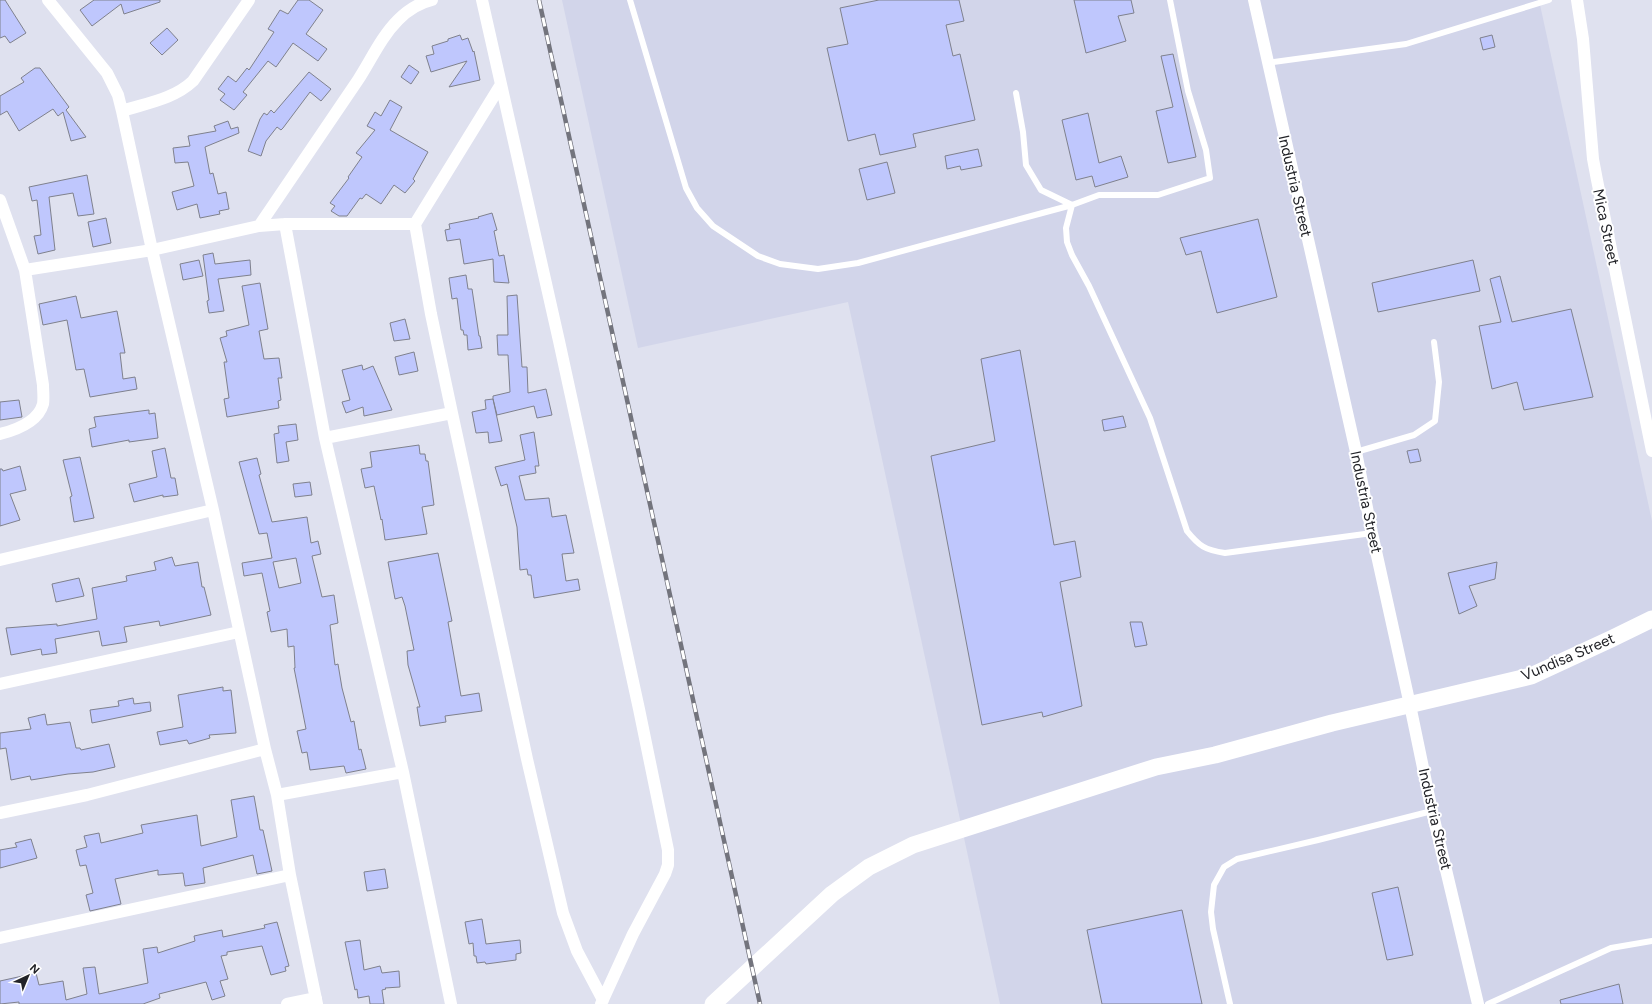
<svg xmlns="http://www.w3.org/2000/svg" width="1652" height="1004" viewBox="0 0 1652 1004" font-family="Figtree,sans-serif">
<style>
.built{fill:#d2d5ea}
.building{fill:#bfc7fd;stroke:#7f818d;fill-rule:evenodd}
.lines{fill:none;stroke-linecap:round;stroke-linejoin:round}
.lane{stroke:#fff;stroke-width:6}
.street{stroke:#fff;stroke-width:12}
.secondary{stroke:#fff;stroke-width:17}
.rail-casing{stroke:#73747d;stroke-width:4.5}
.rail{stroke:#fff;stroke-width:3;stroke-dasharray:9;stroke-linecap:butt}
.labels{text-anchor:middle;stroke-width:4;stroke-linejoin:round;paint-order:stroke}
.street-label{font-size:15px;fill:#222328;stroke:#fff}
</style>
<rect width="100%" height="100%" fill="#dfe1ef"/>
<path class="built" d="M 562,0 L 1539,0 L 1652,521 L 1652,1004 L 1000,1004 L 848,302 L 638,348 Z"/>
<path class="building" d="M 0,0 L 5,0 L 26,33 L 10,43 L 5,36 L 0,38 Z
M 94,0 L 160,0 L 160,2 L 124,14 L 121,4 L 92,26 L 80,10 Z
M 298,0 L 309,0 L 323,10 L 306,34 L 327,49 L 318,61 L 293,43 L 276,67 L 268,61 L 243,92 L 247,95 L 234,110 L 220,100 L 225,94 L 218,89 L 228,76 L 236,82 L 247,68 L 249,70 L 274,32 L 268,29 L 280,10 L 288,14 Z
M 879,0 L 959,0 L 964,21 L 946,25 L 953,56 L 960,54 L 975,120 L 913,134 L 916,147 L 880,155 L 875,134 L 848,141 L 827,48 L 848,44 L 840,8 Z
M 1074,0 L 1131,0 L 1134,13 L 1118,16 L 1126,41 L 1086,53 Z
M 167,28 L 178,40 L 162,55 L 150,43 Z
M 460,35 L 462,40 L 468,38 L 473,52 L 474,51 L 480,80 L 449,87 L 467,61 L 431,72 L 426,56 L 434,54 L 432,46 L 448,41 L 448,39 Z
M 1492,35 L 1495,47 L 1483,50 L 1480,38 Z
M 1173,54 L 1196,157 L 1168,163 L 1156,111 L 1173,107 L 1161,56 Z
M 409,65 L 419,72 L 411,84 L 401,77 Z
M 35,68 L 40,68 L 69,107 L 66,110 L 86,137 L 71,141 L 63,112 L 58,116 L 53,109 L 19,131 L 7,111 L 0,115 L 0,96 L 24,82 L 21,78 Z
M 309,72 L 331,89 L 321,101 L 310,92 L 283,128 L 281,130 L 277,127 L 266,141 L 261,156 L 248,151 L 260,119 L 264,113 L 267,115 L 271,110 L 274,113 Z
M 390,100 L 402,107 L 390,130 L 428,152 L 413,179 L 415,181 L 405,193 L 394,185 L 381,204 L 366,194 L 362,199 L 360,198 L 347,216 L 339,216 L 331,211 L 335,206 L 330,203 L 349,178 L 348,177 L 362,157 L 356,153 L 375,130 L 367,126 L 375,112 L 381,116 Z
M 1088,113 L 1099,163 L 1121,156 L 1128,177 L 1095,187 L 1092,176 L 1076,180 L 1062,120 Z
M 228,121 L 231,129 L 238,127 L 239,133 L 205,147 L 210,174 L 213,173 L 218,194 L 226,192 L 229,209 L 219,211 L 220,214 L 200,218 L 197,204 L 177,210 L 172,192 L 194,186 L 188,162 L 175,163 L 173,148 L 190,146 L 188,136 L 216,131 L 214,126 Z
M 978,149 L 982,166 L 961,170 L 960,166 L 947,169 L 945,156 Z
M 887,162 L 895,193 L 867,200 L 859,169 Z
M 87,175 L 94,214 L 78,216 L 73,193 L 49,197 L 55,250 L 38,254 L 34,236 L 41,235 L 37,200 L 32,201 L 29,187 Z
M 492,213 L 497,230 L 494,231 L 499,256 L 504,255 L 509,283 L 494,282 L 493,259 L 464,264 L 460,239 L 447,241 L 445,230 L 450,229 L 449,224 L 479,218 L 478,217 Z
M 106,218 L 111,243 L 93,247 L 88,222 Z
M 1258,219 L 1277,297 L 1217,313 L 1201,251 L 1186,255 L 1180,238 Z
M 213,253 L 215,264 L 250,260 L 251,275 L 218,279 L 224,311 L 209,313 L 207,301 L 209,300 L 203,255 Z
M 199,260 L 203,276 L 183,280 L 180,264 Z
M 1473,260 L 1480,291 L 1378,312 L 1372,283 Z
M 466,275 L 468,289 L 472,289 L 479,336 L 480,336 L 482,348 L 468,350 L 467,335 L 464,335 L 463,330 L 461,330 L 457,298 L 452,299 L 449,278 Z
M 1500,276 L 1512,322 L 1571,309 L 1593,397 L 1524,410 L 1517,382 L 1492,389 L 1479,326 L 1501,322 L 1490,279 Z
M 260,283 L 268,329 L 259,331 L 264,359 L 279,358 L 282,378 L 278,378 L 281,400 L 278,401 L 279,408 L 227,417 L 224,399 L 229,398 L 224,362 L 227,362 L 220,338 L 227,336 L 226,331 L 249,325 L 242,286 Z
M 517,295 L 522,367 L 527,367 L 528,393 L 546,389 L 552,415 L 537,418 L 534,406 L 497,415 L 493,399 L 502,441 L 489,443 L 488,432 L 476,433 L 472,412 L 486,409 L 485,400 L 493,399 L 493,396 L 510,392 L 508,355 L 498,355 L 497,335 L 508,335 L 507,296 Z
M 76,296 L 81,318 L 117,311 L 125,353 L 120,353 L 123,379 L 135,377 L 137,389 L 90,397 L 84,369 L 76,370 L 67,320 L 43,325 L 39,304 Z
M 405,319 L 410,339 L 394,341 L 390,323 Z
M 1020,350 L 1054,545 L 1075,541 L 1081,577 L 1060,582 L 1082,706 L 1043,717 L 1042,712 L 982,725 L 931,456 L 995,441 L 981,359 Z
M 414,352 L 418,371 L 399,375 L 395,357 Z
M 362,365 L 363,370 L 373,366 L 392,410 L 364,416 L 363,407 L 346,413 L 342,402 L 350,400 L 342,370 Z
M 19,400 L 22,417 L 0,420 L 0,402 Z
M 149,410 L 149,414 L 155,413 L 158,438 L 129,442 L 129,440 L 92,447 L 89,429 L 96,427 L 94,417 Z
M 1123,416 L 1126,427 L 1104,431 L 1102,420 Z
M 296,424 L 298,440 L 286,442 L 289,461 L 277,463 L 274,434 L 279,433 L 278,426 Z
M 534,432 L 539,466 L 535,466 L 536,473 L 519,476 L 525,500 L 549,498 L 552,517 L 566,515 L 574,553 L 562,554 L 566,581 L 578,579 L 580,590 L 534,598 L 531,575 L 528,575 L 527,569 L 520,570 L 517,527 L 507,484 L 501,486 L 495,467 L 525,460 L 520,435 Z
M 419,445 L 420,454 L 425,454 L 426,461 L 428,461 L 434,505 L 422,507 L 427,534 L 385,540 L 382,519 L 381,520 L 374,486 L 365,488 L 361,469 L 372,467 L 370,452 Z
M 165,448 L 171,478 L 175,478 L 178,495 L 163,497 L 163,495 L 134,502 L 129,484 L 157,477 L 152,451 Z
M 1418,449 L 1421,461 L 1410,463 L 1407,451 Z
M 80,457 L 94,518 L 74,522 L 70,497 L 72,496 L 63,460 Z
M 257,458 L 261,474 L 259,475 L 272,522 L 307,517 L 311,543 L 318,541 L 321,554 L 312,556 L 322,597 L 334,595 L 338,623 L 330,625 L 335,665 L 338,664 L 342,688 L 351,722 L 354,721 L 359,750 L 361,749 L 366,769 L 346,773 L 344,766 L 310,770 L 307,752 L 302,753 L 297,731 L 306,729 L 294,668 L 295,668 L 294,646 L 288,647 L 287,629 L 271,632 L 267,612 L 270,611 L 262,573 L 244,576 L 242,563 L 272,558 L 267,533 L 259,534 L 239,462 ZM 296,558 L 301,583 L 279,588 L 273,562 Z
M 20,466 L 26,490 L 10,494 L 20,520 L 0,526 L 0,469 L 2,469 L 3,471 Z
M 310,482 L 312,495 L 295,497 L 293,484 Z
M 438,553 L 452,621 L 448,622 L 461,696 L 479,693 L 482,711 L 445,716 L 446,722 L 420,726 L 417,707 L 420,707 L 408,665 L 407,651 L 414,650 L 405,606 L 402,597 L 395,599 L 388,562 Z
M 172,557 L 175,566 L 198,562 L 202,587 L 204,587 L 211,615 L 160,626 L 159,621 L 124,627 L 127,642 L 102,646 L 99,631 L 55,639 L 57,653 L 42,655 L 41,649 L 11,655 L 6,628 L 57,624 L 57,626 L 97,619 L 92,588 L 127,581 L 126,576 L 156,570 L 154,562 Z
M 1497,562 L 1495,579 L 1469,586 L 1477,606 L 1459,614 L 1448,573 Z
M 79,578 L 84,596 L 56,602 L 52,584 Z
M 1130,622 L 1142,622 L 1147,645 L 1135,647 Z
M 223,687 L 223,691 L 231,690 L 236,733 L 209,735 L 210,738 L 189,744 L 187,740 L 160,745 L 157,732 L 183,727 L 178,695 Z
M 133,698 L 134,704 L 150,702 L 151,711 L 92,723 L 90,710 L 119,706 L 118,701 Z
M 45,714 L 47,725 L 70,722 L 76,748 L 80,748 L 81,750 L 109,744 L 115,767 L 93,772 L 68,774 L 31,780 L 30,776 L 11,780 L 6,748 L 0,749 L 0,733 L 31,729 L 28,718 Z
M 254,796 L 260,830 L 263,830 L 272,871 L 257,874 L 253,855 L 203,868 L 205,883 L 185,886 L 183,873 L 158,875 L 158,870 L 115,879 L 121,904 L 90,911 L 86,895 L 93,893 L 86,865 L 80,866 L 76,850 L 87,847 L 84,836 L 99,833 L 101,843 L 143,833 L 141,825 L 197,815 L 201,846 L 237,837 L 231,800 Z
M 31,839 L 37,858 L 0,868 L 0,850 L 17,847 L 15,843 Z
M 385,869 L 388,888 L 367,891 L 364,872 Z
M 1398,887 L 1413,955 L 1387,960 L 1372,893 Z
M 1182,910 L 1202,1004 L 1102,1004 L 1087,930 Z
M 482,919 L 486,944 L 520,940 L 521,953 L 516,954 L 516,960 L 486,964 L 485,962 L 477,963 L 476,956 L 474,956 L 473,943 L 469,944 L 465,922 Z
M 277,922 L 289,966 L 285,967 L 286,971 L 271,975 L 262,946 L 227,952 L 227,955 L 221,956 L 228,979 L 220,981 L 225,996 L 212,1000 L 206,982 L 159,994 L 160,998 L 143,1004 L 19,1004 L 19,1002 L 0,1004 L 0,981 L 36,973 L 39,985 L 63,981 L 66,1000 L 87,994 L 83,968 L 95,967 L 99,994 L 148,983 L 143,949 L 157,947 L 158,953 L 195,941 L 194,936 L 222,930 L 223,937 L 265,928 L 264,925 Z
M 360,940 L 364,970 L 380,966 L 382,973 L 399,971 L 400,987 L 385,988 L 386,989 L 382,990 L 384,1004 L 370,1004 L 369,996 L 358,998 L 357,989 L 355,990 L 345,942 Z
M 1619,984 L 1623,1004 L 1561,1004 L 1560,1000 Z"/>
<g class="lines">
<path class="lane" d="M 630,0 L 686,188 L 697,208 L 713,226 L 758,256 L 780,264 L 818,269 L 858,263 L 1072,205
M 1170,0 L 1188,91 L 1206,150 L 1210,178 L 1158,195 L 1099,195 L 1072,205 L 1066,228 L 1067,242 L 1072,255 L 1089,286 L 1150,418 L 1187,531 C 1199,546 1205,550 1225,553 L 1372,533
M 1267,63 L 1406,44 L 1549,0
M 1016,93 L 1023,132 L 1026,165 L 1041,190 L 1072,205
M 1356,452 L 1414,435 L 1435,421 L 1439,382 L 1434,342
M 1230,1004 L 1213,929 L 1211,912 L 1214,885 L 1224,867 L 1237,859 L 1318,840 L 1432,811
M 1488,1004 L 1611,948 L 1652,941"/>
<path class="street" d="M 48,0 L 107,73 L 118,95 L 122,111 L 152,250 L 213,510 L 265,749 L 277,795 L 290,875 L 317,1004
M 482,0 L 559,341 L 639,709 L 668,850 L 668,865 L 665,874 L 633,934 L 601,1004
M 1254,0 L 1356,452 L 1372,533 L 1410,705 L 1432,811 L 1478,1004
M 1577,0 L 1583,39 L 1593,159 L 1597,180 L 1652,451
M 122,111 C 147,103 174,99 193,81 L 249,0
M 0,200 L 25,270 L 43,385 C 43,391 44,398 43,404 C 38,422 16,430 0,434
M 285,224 L 325,438 L 403,772 L 451,1004
M 415,224 L 431,314 L 452,413 L 527,759 L 563,913 L 577,951 L 603,1000
M 259,226 C 292,177 325,129 358,80 C 371,60 381,37 398,20 C 408,10 419,3 432,0
M 25,270 L 152,250 L 259,226 L 285,224 L 415,224 L 500,86
M 325,438 L 452,413
M 0,560 L 213,510
M 0,684 L 239,632
M 277,795 L 403,772
M 0,813 L 87,795 L 265,749
M 0,938 L 290,875
M 287,1004 L 316,998"/>
<path class="secondary" d="M 713,1004 L 832,894 L 869,867 L 913,845 L 1156,767 L 1215,755 L 1332,723 L 1531,676 L 1611,639 L 1652,619"/>
<g class="rail-casing">
<path id="rail" d="M 539,0 L 760,1004"/>
</g>
<use href="#rail" class="rail"/>
</g>
<g class="labels">
<g class="street-label">
<text transform="translate(1295 186) rotate(77)" y="5">Industria Street</text>
<text transform="translate(1606 227) rotate(78)" y="5">Mica Street</text>
<text transform="translate(1366 502) rotate(78)" y="5">Industria Street</text>
<text transform="translate(1568 657) rotate(-23)" y="5">Vundisa Street</text>
<text transform="translate(1435 819) rotate(77)" y="5">Industria Street</text>
</g>
</g>
<g transform="translate(28 976) rotate(44)" stroke="#ffffff" stroke-width="3" paint-order="stroke">
<path d="M0-3L7 15L0 10L-7 15Z" fill="#222328"/>
<text y="-6" font-size="11" font-weight="bold" text-anchor="middle" fill="#222328">N</text>
</g>
</svg>
